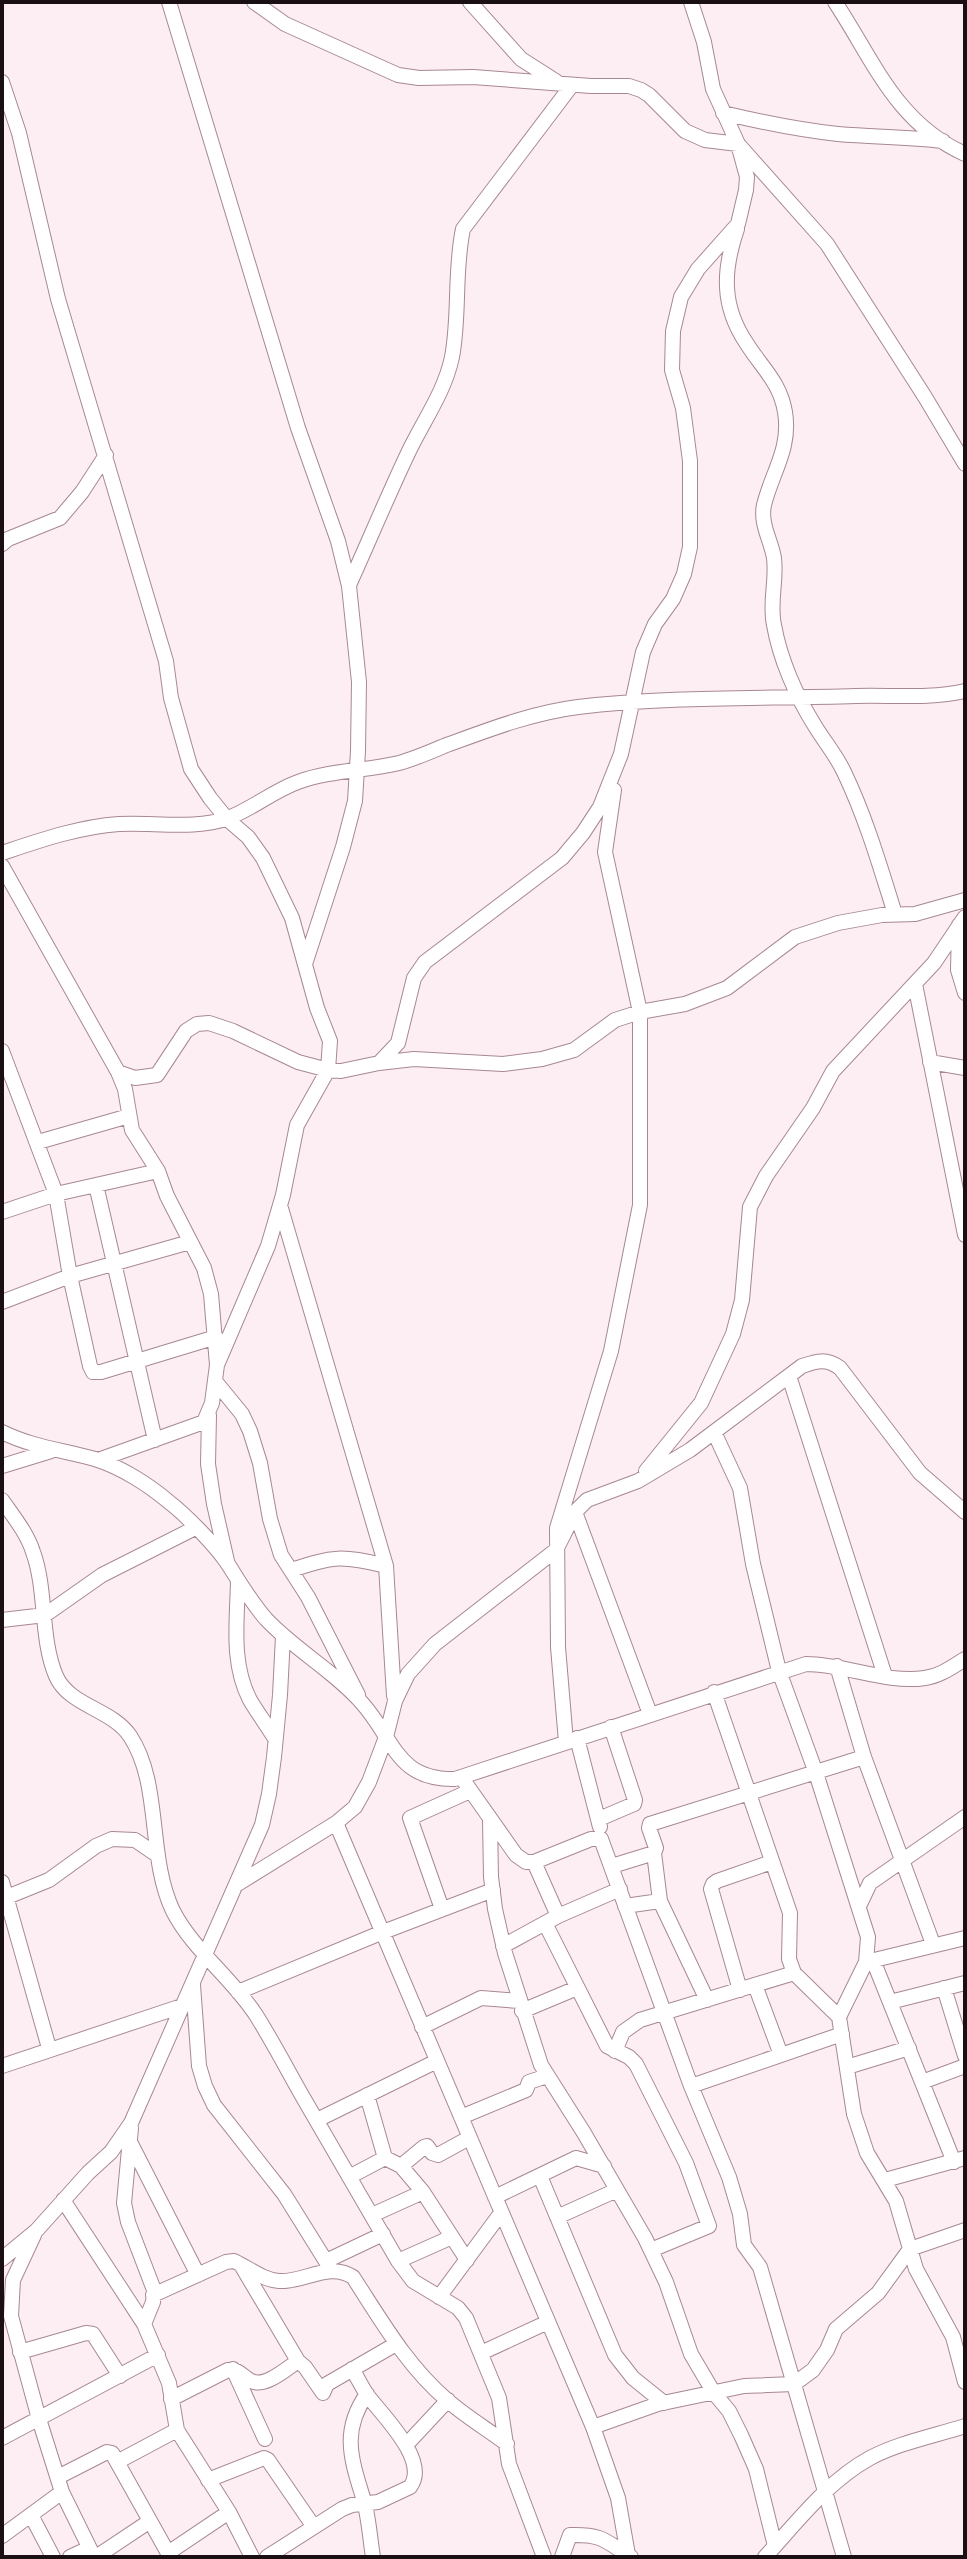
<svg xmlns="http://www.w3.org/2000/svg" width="967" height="2559" viewBox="0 0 967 2559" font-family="'Source Sans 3',sans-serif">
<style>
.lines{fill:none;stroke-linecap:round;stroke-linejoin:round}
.minor-casing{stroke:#a88892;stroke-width:16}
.minor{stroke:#fff;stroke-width:14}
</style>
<rect width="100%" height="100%" fill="#fceef2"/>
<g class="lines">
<g class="minor-casing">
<path id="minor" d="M 169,2 L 298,428 L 338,541 L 349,586 L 359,682 L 358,751 L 355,801 L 343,847 L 305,964
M 254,2 L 285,24 L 398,75 L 419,78 L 473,77 L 591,86 L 629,86 L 641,90 L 649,95 L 685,131 L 705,140 L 738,144 L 827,244 L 925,397 L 965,464
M 470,2 L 521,59 L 557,82
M 835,2 C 874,61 896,123 965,154
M 2,82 L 19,133 L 58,299 L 166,661 L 171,698 L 191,769 L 210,798 L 227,819 L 248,837 L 263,858 L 292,918 L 317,1008 L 330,1041 L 328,1070 L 297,1125 L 283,1195 L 268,1246 L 217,1365
M 723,113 C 761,122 799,130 838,134 C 873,137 907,137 943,141
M 737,229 C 723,270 721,306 747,344 C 762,368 780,382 785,412 C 791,449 772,472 764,505 C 760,524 771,540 774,558 C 777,581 769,602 774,625 C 780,659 796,696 815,726 C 824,741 836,755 844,772 C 866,818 880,866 895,914
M 2,544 L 8,539 L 60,518 L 82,492 L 106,455
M 349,585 C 369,541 388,495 409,451 C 424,420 445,391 452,357 C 460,315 454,271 463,229 L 572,85
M 2,853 C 41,840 78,827 119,824 C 152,822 197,830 228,818 C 252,809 273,791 298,782 C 331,770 365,771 399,763 C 414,759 430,752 444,746 C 488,730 531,713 578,707 C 670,696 764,699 856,696 C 893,695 929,699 965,691
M 2,866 L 118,1072 L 125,1089 L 132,1130 L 158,1171 L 167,1196 L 204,1268 L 211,1294 L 217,1365 L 212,1403 L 204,1422 L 98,1460
M 959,925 L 958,970 L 965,993
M 915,984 L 965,1235
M 2,1051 L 56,1194 L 70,1276 L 90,1366 L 93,1372 L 101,1372 L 216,1337
M 930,1062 L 965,1068
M 379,1063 L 398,1043 L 414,978 L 425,962 L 562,858 L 583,833 L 600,807 L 621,754 L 643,652 L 655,624 L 673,599 L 684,574 L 690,547 L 690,461 L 683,408 L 672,370 L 673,331 L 681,297 L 698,269 L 738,224 L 746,190 L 747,177 L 738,144 L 713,89 L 704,42 L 691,2
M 118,1072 L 135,1078 L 157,1075 L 186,1031 L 197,1024 L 209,1023 L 233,1031 L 298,1062 L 328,1070 L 341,1071 L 379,1063 L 414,1059 L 503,1064 L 542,1059 L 574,1050 L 615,1020 L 640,1012 L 685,1004 L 727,988 L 795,937 L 838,923 L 882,915 L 915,914 L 965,900
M 38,1142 L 129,1116
M 96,1185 L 155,1440
M 280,1205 L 386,1566 L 394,1696
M 2,1212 L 56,1194 L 158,1171
M 2,1302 L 70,1276 L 190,1242
M 789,1376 L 885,1676
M 215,1381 L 242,1414 L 250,1431 L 260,1463 L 270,1519 L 281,1555 L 308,1597 L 358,1695
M 209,1415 L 208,1464 L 214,1504 L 227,1561
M 2,1432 C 32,1447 63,1450 95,1459 C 121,1467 149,1485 169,1502 C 186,1515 216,1546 228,1564 C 240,1583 251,1602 266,1619 C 295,1650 334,1671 362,1703 C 395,1740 396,1780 455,1779 L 806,1664 C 845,1664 886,1684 925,1678 C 940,1676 952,1667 965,1659
M 714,1432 L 740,1488 L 753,1564 L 779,1671 L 816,1773 L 868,1937 L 866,1962 L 839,2017 L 854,2114 L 867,2153 L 896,2201 L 916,2269 L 953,2337 L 965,2382
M 2,1466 L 51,1451
M 646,1471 L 701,1403 L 733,1334 L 742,1300 L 750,1207 L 766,1176 L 813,1108 L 833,1071 L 934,963 L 965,917
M 2,1500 C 13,1516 27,1533 33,1552 C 47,1590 40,1639 56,1676 C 69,1706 112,1709 130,1736 C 162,1784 147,1857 173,1911 C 193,1950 232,1978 256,2015 C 273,2042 288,2071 304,2099 C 335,2153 367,2207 398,2261 L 413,2281 L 458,2308 L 466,2318 L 499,2398 L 509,2464 L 544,2557
M 575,1512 L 650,1714
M 291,1570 C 335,1556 340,1555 386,1566
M 238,1582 C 237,1622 231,1664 250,1700 C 257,1712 266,1724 274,1737
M 2,1620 L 45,1615 L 102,1575 L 195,1528
M 837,1666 L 864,1757 L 933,1944
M 714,1692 L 790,1913 L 789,1959 L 794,1973 L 839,2017
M 577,1738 L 600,1827
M 566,1742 L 558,1647 L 557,1528 L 611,1351 L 640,1205 L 640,1012 L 605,852 L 614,790
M 461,1777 L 516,1855 L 526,1862 L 534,1862 L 591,1839 L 601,1839 L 691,2086 L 729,2177 L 740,2214 L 744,2245 L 760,2267 L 844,2557
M 599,1819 L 634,1804 L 635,1800 L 611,1727
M 490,1820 L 491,1877 L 495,1909 L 505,1953 L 541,2065 L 584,2133 L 645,2238 L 666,2282 L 691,2354 L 714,2393 L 729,2411 L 741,2435 L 756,2469 L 775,2546
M 336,1823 L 593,2427 L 618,2498 L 628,2555
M 534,1862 L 558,1916
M 612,1866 L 654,1853
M 2,1882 L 49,2048
M 236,1885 L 336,1823 L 355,1807 L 369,1782 L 386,1737 L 395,1701 L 408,1674 L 435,1644 L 556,1550 L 575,1512 L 587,1500 L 638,1481 L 690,1450 L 802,1366 C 817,1361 826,1358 840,1368 L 920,1473 L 965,1512
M 2,1899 L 49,1880 L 96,1846 L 112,1839 L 135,1840 L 157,1855
M 860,1904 L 870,1883 L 965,1817
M 625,1906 L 660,1901
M 442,1909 L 410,1818 L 470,1791
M 545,1923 L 607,2046 L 629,2057 L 636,2064 L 686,2163 L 709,2226 L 651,2250
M 503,1946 L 558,1916 L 620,1889
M 873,1960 L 954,2162
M 866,1962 L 965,1938
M 193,1985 L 199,2066 L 205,2086 L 214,2105 L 284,2194 L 332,2271
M 755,1985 L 781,2055
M 944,1988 L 965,2056
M 740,1990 L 711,1889 L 713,1884 L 717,1881 L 772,1862
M 238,1992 L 383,1932 L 493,1890
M 707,2000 L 660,1901 L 654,1853 L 656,1848 L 649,1828 L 650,1824 L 864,1757
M 890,2002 L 965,1983
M 522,2011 L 577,1988
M 422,2027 L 481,1998 L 519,2001
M 615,2051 L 623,2032 L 640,2020 L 794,1973
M 2,2066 L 182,2006
M 847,2067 L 909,2048
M 922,2082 L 965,2066
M 691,2086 L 842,2034
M 367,2095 L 385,2158 L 401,2166 L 423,2192 L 467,2260
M 461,2117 L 526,2090 L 529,2082 L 547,2076
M 317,2120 L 437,2061
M 131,2128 L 124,2203 L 128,2222 L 154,2290 L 153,2302 L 144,2324
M 129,2140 L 198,2275
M 401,2166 L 424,2147 L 427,2146 L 432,2153 L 438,2155 L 469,2138
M 540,2176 L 615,2355 L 633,2378 L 664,2403
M 349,2177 L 385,2158
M 885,2180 L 965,2158
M 495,2197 L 576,2158 L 604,2166
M 63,2200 L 144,2324 L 169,2383 L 177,2430 L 229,2512 L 252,2557
M 372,2215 L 423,2192
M 557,2217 L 617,2190
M 34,2235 L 13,2280 L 11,2316 L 39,2419 L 62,2492 L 94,2557
M 2,2259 L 36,2231 L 88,2173 L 111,2152 L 131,2123 L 262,1825 L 269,1794 L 274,1757 L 280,1695 L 283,1636
M 326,2261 L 383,2234
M 398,2261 L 452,2237
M 241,2265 L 298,2361
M 153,2295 L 226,2262 L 234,2261 C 249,2268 263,2280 279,2281 C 304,2283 329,2261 353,2277 C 381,2320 407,2366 447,2400 C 465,2416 487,2429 507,2444
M 439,2297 L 501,2213
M 20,2352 L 86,2333 L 93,2334 L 120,2376
M 481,2353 L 548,2322
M 233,2369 L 265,2439
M 367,2394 C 340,2432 352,2461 364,2501 C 369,2519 370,2539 373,2557
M 171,2399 L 228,2370 C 239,2369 242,2376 251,2381 C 265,2388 286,2369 298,2361 L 305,2367 L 323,2393 L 327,2384 L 396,2344
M 593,2427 L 658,2404 L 744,2386 L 794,2384 L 813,2370 L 827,2350 L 836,2329 L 878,2293 L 910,2249 L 965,2230
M 2,2438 L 158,2355
M 407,2444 L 448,2400
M 117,2462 L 177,2430
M 58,2477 L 107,2452 L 112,2453 L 168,2553 L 229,2512
M 208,2480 L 264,2458 L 268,2460 L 314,2527
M 31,2515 L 53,2557
M 2,2536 L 62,2492
M 70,2557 L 89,2548
M 96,2557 L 150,2521
M 267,2557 L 342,2509 L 352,2505 L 378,2502 L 410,2487 C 430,2461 383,2416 368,2396 C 362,2388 358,2378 352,2369
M 562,2557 L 570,2535 C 603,2534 605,2541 631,2557
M 765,2557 C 797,2522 828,2481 870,2458 C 898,2443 934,2436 965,2426"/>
</g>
<use href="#minor" class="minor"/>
</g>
<rect width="967" height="2559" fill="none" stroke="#1a0f13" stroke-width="8"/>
</svg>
